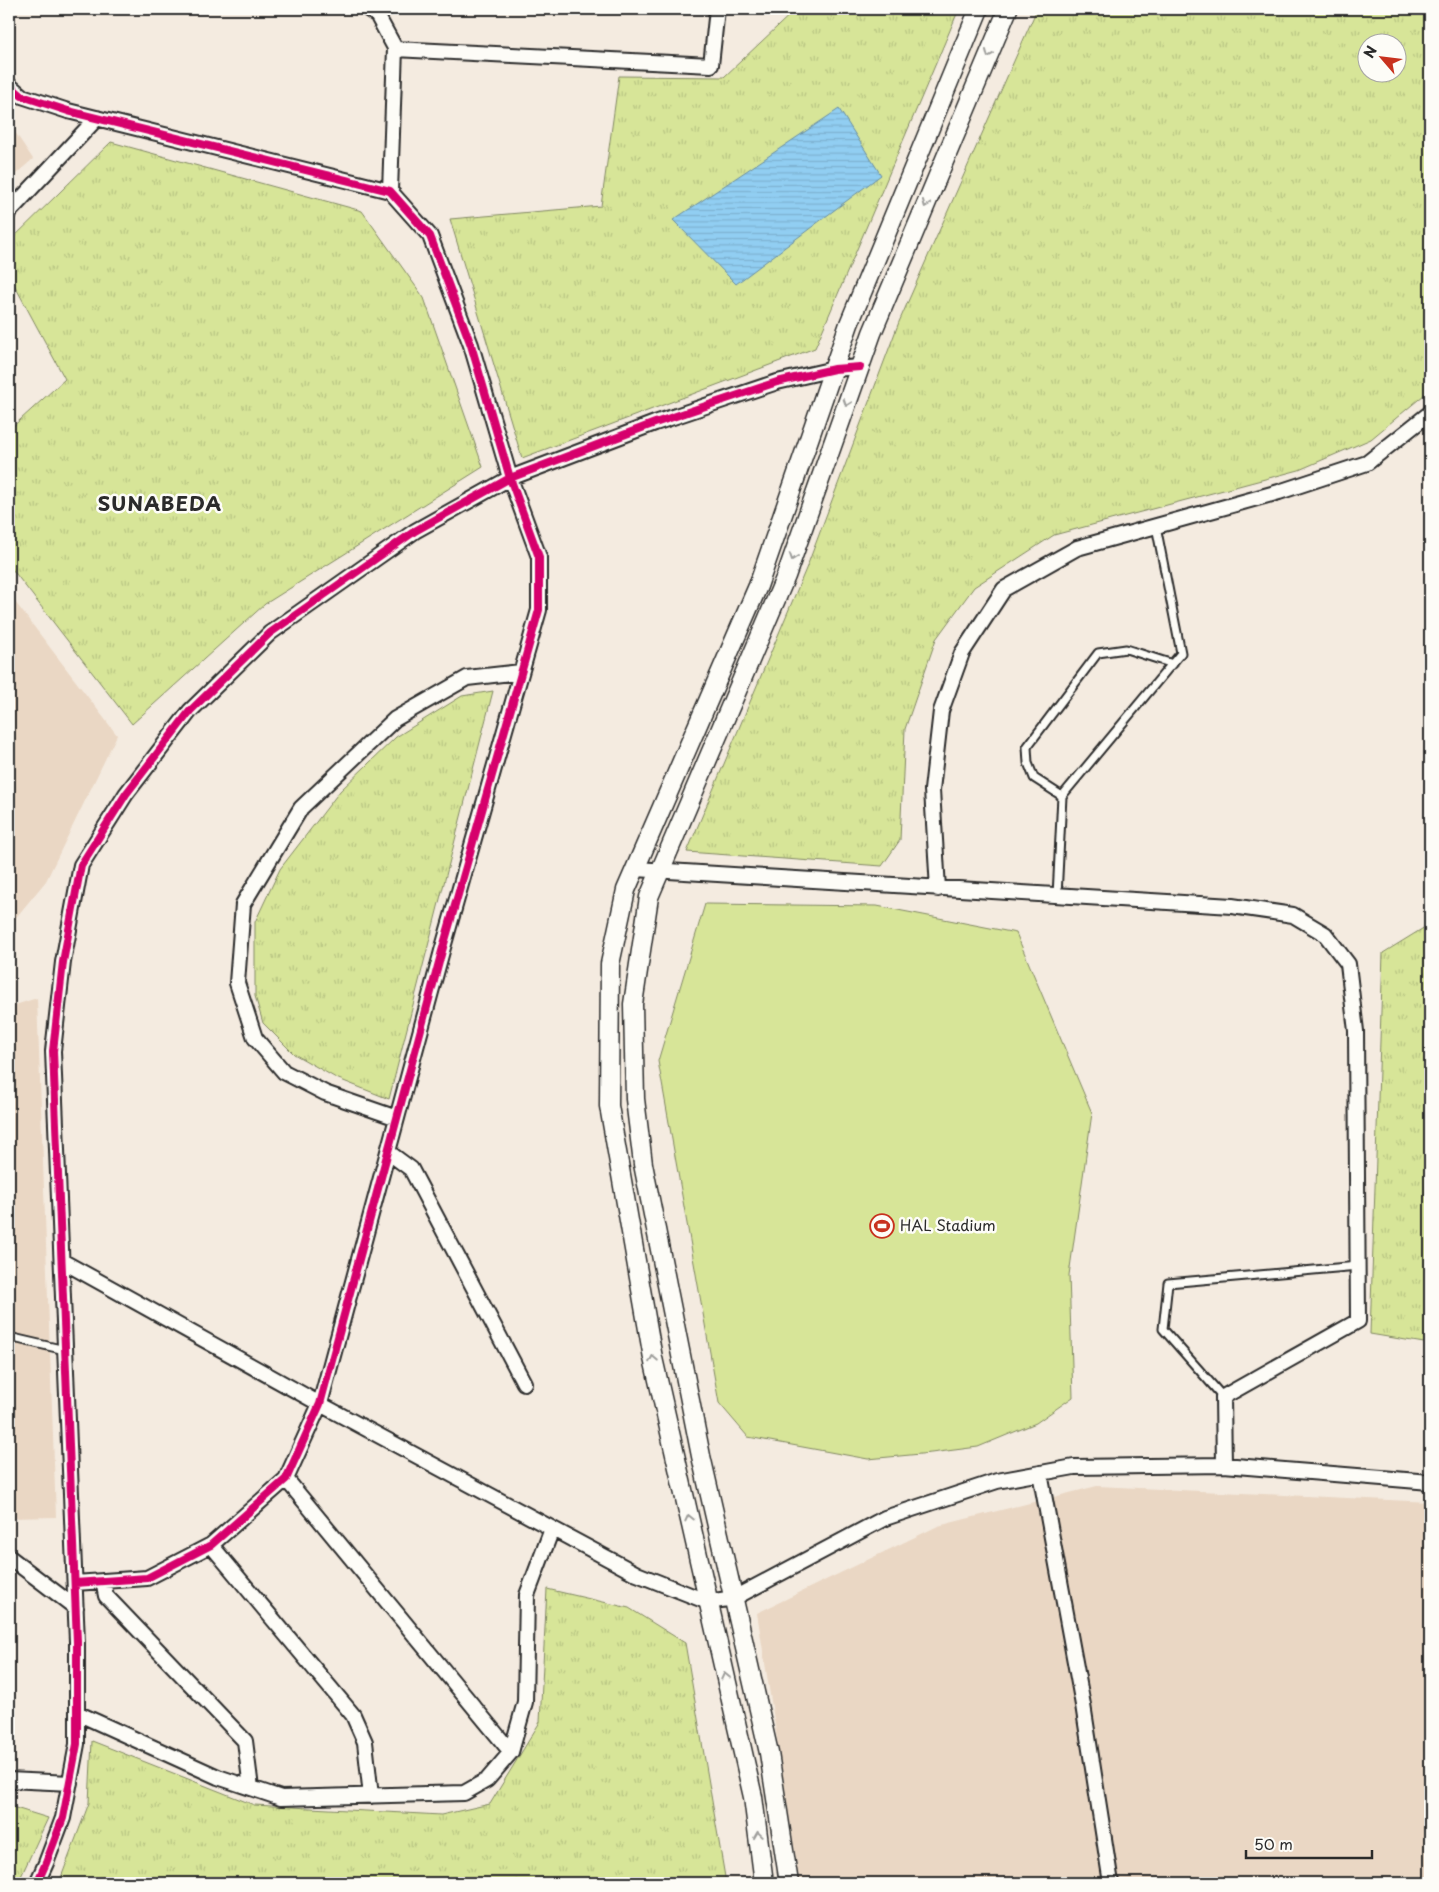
<svg xmlns="http://www.w3.org/2000/svg" width="1439" height="1892" viewBox="0 0 1439 1892" font-family="'Playpen Sans',sans-serif">
<style>
.built{fill:#ead7c4}
.green{fill:#d7e598;stroke:#818862}
.park{fill:url(#park-tufts);stroke:#818862;fill-rule:evenodd}
.water{fill:url(#water-rules);stroke:#688da2}
.lines{fill:none;stroke-linecap:round;stroke-linejoin:round}
.service-casing{stroke:#2b2b2b;stroke-width:11}
.minor-casing{stroke:#2b2b2b;stroke-width:18}
.tertiary-casing{stroke:#2b2b2b;stroke-width:21}
.service{stroke:#fdfcf7;stroke-width:7}
.minor{stroke:#fdfcf7;stroke-width:14}
.tertiary{stroke:#fdfcf7;stroke-width:18}
.cycleway-casing{stroke:#fdfcf7;stroke-width:11}
.cycleway{stroke:#d6006c;stroke-width:8}
.oneway{stroke:#9e9e9b}
.labels{text-anchor:middle;stroke-width:5;stroke-linejoin:round;paint-order:stroke}
.poi-label{font-size:15px;fill:#2b2b2b;stroke:#fdfcf7;text-anchor:start}
.district-label{font-size:20px;font-weight:bold;letter-spacing:1px;fill:#2b2b2b;stroke:#fdfcf7}
</style>
<defs>
<pattern id="park-tufts" width="24" height="20" patternUnits="userSpaceOnUse" patternTransform="scale(1.25)"><rect width="24" height="20" fill="#d7e598"/><path d="M3 7l-1-3M5 7V3M7 7l1-3M15 17l-1-3M17 17v-4M19 17l1-3" fill="none" stroke="#b9c583"/></pattern>
<pattern id="water-rules" width="6" height="5" patternUnits="userSpaceOnUse" patternTransform="scale(1.25)"><rect width="6" height="5" fill="#91cef2"/><path d="M0 2.5h6" fill="none" stroke="#7db1d0"/></pattern>
</defs>
<rect width="100%" height="100%" fill="#f4ebe0"/>
<filter id="ink" filterUnits="userSpaceOnUse"><feTurbulence type="fractalNoise" baseFrequency=".02" numOctaves="2"/><feDisplacementMap in="SourceGraphic" scale="10" xChannelSelector="R" yChannelSelector="G"/><feConvolveMatrix kernelMatrix="1 2 1 2 8 2 1 2 1" color-interpolation-filters="sRGB"/></filter>
<g filter="url(#ink)">
<path class="built" d="M 9,123 L 33,159 L 9,180 Z
M 9,594 L 117,735 L 46,881 L 9,926 Z
M 37,998 L 56,1517 L 9,1518 L 9,1007 Z
M 1097,1486 L 1430,1502 L 1430,1883 L 800,1883 L 757,1613 L 938,1526 Z"/>
<path class="green" d="M 705,904 L 877,906 L 1016,933 L 1092,1113 L 1069,1275 L 1073,1397 L 1036,1423 L 978,1447 L 931,1453 L 868,1459 L 748,1437 L 719,1403 L 658,1061 Z"/>
<path class="park" d="M 796,9 L 959,9 L 815,348 L 522,458 L 450,219 L 601,206 L 619,76 L 724,77 Z
M 1037,9 L 1430,9 L 1430,390 L 1371,439 L 1299,470 L 1054,535 L 974,587 L 936,639 L 905,729 L 900,840 L 882,866 L 687,852 L 808,564 L 899,322 ZM 1396,42 L 1396,72 L 1366,72 L 1366,42 Z
M 111,142 L 362,211 L 424,298 L 483,467 L 265,604 L 132,724 L 9,565 L 9,430 L 65,379 L 9,275 L 9,242 Z
M 493,691 L 389,1099 L 336,1078 L 294,1054 L 263,1023 L 255,996 L 255,922 L 280,869 L 340,791 L 396,737 L 462,696 Z
M 1430,924 L 1430,1344 L 1370,1334 L 1383,953 Z
M 547,1589 L 629,1608 L 685,1643 L 726,1883 L 59,1883 L 89,1803 L 92,1741 L 254,1805 L 441,1815 L 490,1804 L 540,1722 Z
M 9,1806 L 48,1818 L 18,1883 L 9,1883 Z"/>
<path class="water" d="M 839,109 L 881,175 L 736,284 L 673,220 Z"/>
<g class="lines">
<g class="service-casing">
<path id="service" d="M 1062,796 L 1034,778 L 1028,763 L 1027,747 L 1098,653 L 1126,649 L 1173,664
M 1057,896 L 1062,796 L 1181,653 L 1156,526
M 9,1337 L 65,1350
M 1223,1397 L 1163,1329 L 1168,1283 L 1358,1266"/>
</g>
<g class="minor-casing">
<path id="minor" d="M 368,9 L 377,15 L 395,48 L 390,191
M 395,49 L 711,65 L 717,9
M 9,85 L 22,96 L 68,111 L 390,191 L 430,236 L 471,345 L 510,478 L 539,557 L 539,610 L 442,951 L 320,1404 L 286,1479 L 211,1545 L 147,1578 L 75,1583
M 9,212 L 97,118
M 636,869 L 1232,906 L 1293,915 L 1325,934 L 1348,964 L 1356,1031 L 1358,1321 L 1223,1397 L 1224,1465
M 938,889 L 932,790 L 941,711 L 962,653 L 1004,589 L 1077,548 L 1279,492 L 1367,463 L 1430,413
M 397,1118 L 325,1093 L 284,1072 L 255,1038 L 237,983 L 243,904 L 301,808 L 395,719 L 467,678 L 521,672
M 388,1152 L 411,1169 L 524,1383
M 62,1261 L 320,1404 L 637,1574 L 708,1602 L 734,1598 L 885,1518 L 997,1481 L 1074,1467 L 1224,1465 L 1430,1482
M 1040,1473 L 1083,1705 L 1111,1883
M 286,1479 L 511,1752
M 211,1545 L 353,1715 L 365,1742 L 371,1796
M 9,1557 L 76,1608
M 103,1581 L 106,1596 L 245,1741 L 251,1788
M 77,1713 L 218,1777 L 281,1798 L 464,1793 L 487,1780 L 511,1752 L 525,1702 L 527,1595 L 552,1529
M 9,1780 L 70,1783
M 37,1883 L 46,1863 L 63,1818 L 77,1744 L 77,1642 L 53,1051 L 63,962 L 81,865 L 126,794 L 190,711 L 270,633 L 415,531 L 510,478 L 655,423 L 777,382 L 834,369 L 860,367"/>
</g>
<g class="tertiary-casing">
<path id="tertiary" d="M 764,1883 L 753,1797 L 653,1358 L 609,1106 L 610,964 L 626,890 L 758,586 L 849,324 L 979,9
M 789,1883 L 769,1753 L 701,1456 L 643,1164 L 635,1099 L 633,1004 L 649,897 L 786,576 L 872,333 L 1008,9"/>
</g>
<use href="#service" class="service"/>
<use href="#minor" class="minor"/>
<use href="#tertiary" class="tertiary"/>
<g class="cycleway-casing">
<path id="cycleway" d="M 9,85 L 22,96 L 68,111 L 390,191 L 430,236 L 471,345 L 510,478 L 539,557 L 539,610 L 442,951 L 320,1404 L 286,1479 L 211,1545 L 147,1578 L 75,1583
M 37,1883 L 46,1863 L 63,1818 L 77,1744 L 77,1642 L 53,1051 L 63,962 L 81,865 L 126,794 L 190,711 L 270,633 L 415,531 L 510,478 L 655,423 L 777,382 L 834,369 L 860,367"/>
</g>
<use href="#cycleway" class="cycleway"/>
</g>
<defs><path id="oneway-chevron" d="M-2-3.5L2.5 0L-2 3.5" fill="none" stroke-width="1.6" stroke-linecap="round" stroke-linejoin="round" transform="scale(1.25)"/></defs>
<g class="oneway">
<use href="#oneway-chevron" transform="translate(989 54) rotate(113)"/>
<use href="#oneway-chevron" transform="translate(926 204) rotate(113)"/>
<use href="#oneway-chevron" transform="translate(847 403) rotate(109)"/>
<use href="#oneway-chevron" transform="translate(793 557) rotate(109)"/>
<use href="#oneway-chevron" transform="translate(653 1359) rotate(-101)"/>
<use href="#oneway-chevron" transform="translate(689 1518) rotate(-103)"/>
<use href="#oneway-chevron" transform="translate(725 1676) rotate(-103)"/>
<use href="#oneway-chevron" transform="translate(758 1835) rotate(-98)"/>
</g>
</g>
<defs>
<g id="stadium-ring" transform="scale(1.25)"><circle r="9.5" fill="#fdfcf7" stroke="#c8321e" stroke-width="1.5"/><path d="M0-5a6.5 5 0 1 0 0 10a6.5 5 0 1 0 0-10ZM-3.5-1.8h7v3.6h-7Z" fill="#c8321e"/></g>
</defs>
<g fill-rule="evenodd">
<use href="#stadium-ring" x="882" y="1226"/>
</g>
<g class="labels">
<g class="poi-label">
<text x="900" y="1231">HAL Stadium</text>
</g>
<g class="district-label">
<text x="160" y="511">SUNABEDA</text>
</g>
</g>
<rect width="1439" height="1892" fill="none" stroke="#fdfcf7" stroke-width="30"/>
<rect x="15" y="15" width="1409" height="1862" fill="none" stroke="#2b2b2b" stroke-width="2" filter="url(#ink)"/>
<g transform="translate(1382 58) rotate(298)"><circle r="24" fill="#fdfcf7" stroke="#a9a8a5"/>
<path d="M0-4L9 19L0 12L-9 19Z" fill="#c8321e"/>
<text y="-8" font-size="14" font-weight="bold" text-anchor="middle" fill="#2b2b2b">N</text>
</g>
<path d="M1246 1850v8h126v-8" fill="none" stroke="#2b2b2b" stroke-width="2.5"/>
<text x="1254" y="1850" font-size="15" fill="#2b2b2b" stroke="#fdfcf7" stroke-width="4" paint-order="stroke">50 m</text>
</svg>
